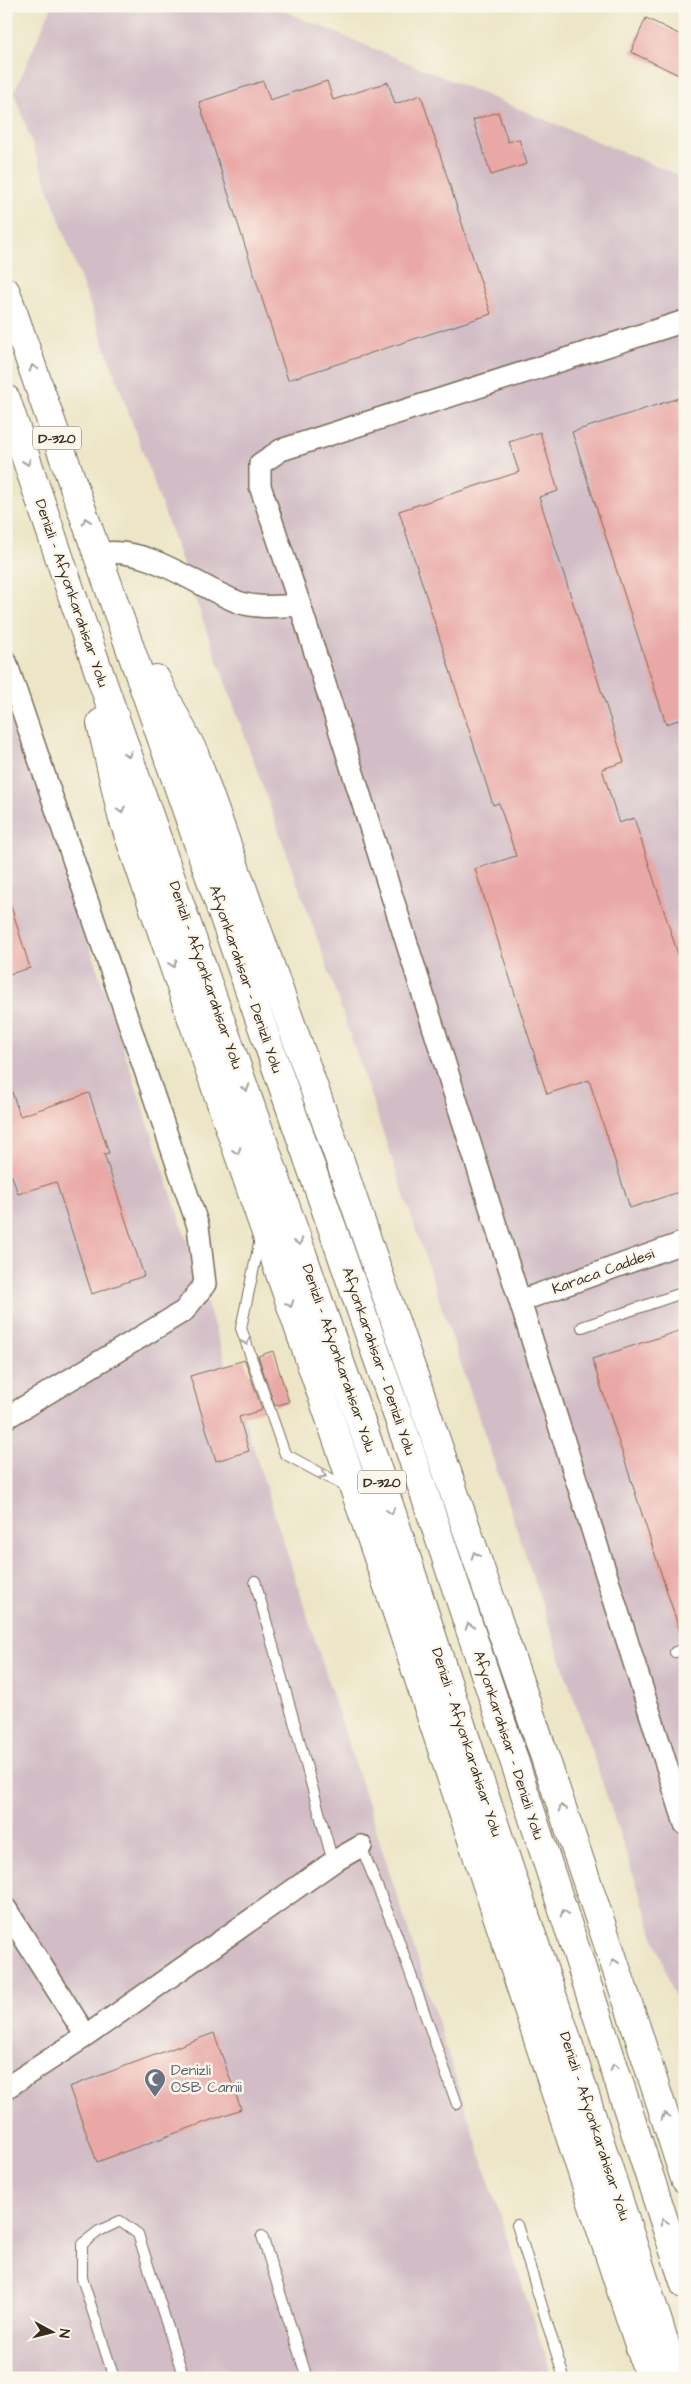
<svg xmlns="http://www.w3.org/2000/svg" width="691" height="2384" viewBox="0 0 691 2384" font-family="'Architects Daughter',sans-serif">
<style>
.industrial{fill:#d2bdc6}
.building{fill:#e9a7a5}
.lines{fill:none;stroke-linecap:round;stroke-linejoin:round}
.lane-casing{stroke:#796b59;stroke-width:12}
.street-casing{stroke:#796b59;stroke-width:24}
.highway-casing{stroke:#796b59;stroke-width:30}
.lane{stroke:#fff;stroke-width:10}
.street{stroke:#fff;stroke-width:21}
.highway{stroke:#fff;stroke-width:28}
.oneway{stroke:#a79f9a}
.labels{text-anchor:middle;stroke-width:5;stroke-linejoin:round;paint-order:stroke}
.shield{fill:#fbf7ec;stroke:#75685c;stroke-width:1}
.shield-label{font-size:14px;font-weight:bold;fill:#3b2a1e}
.street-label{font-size:15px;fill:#3b2a1e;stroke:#fbf7ec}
.worship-label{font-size:15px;fill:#5b616d;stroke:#fbf7ec;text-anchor:start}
</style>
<rect width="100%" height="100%" fill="#fbf7ec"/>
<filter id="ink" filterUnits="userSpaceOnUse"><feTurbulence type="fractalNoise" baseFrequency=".02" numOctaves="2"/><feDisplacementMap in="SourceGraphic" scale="10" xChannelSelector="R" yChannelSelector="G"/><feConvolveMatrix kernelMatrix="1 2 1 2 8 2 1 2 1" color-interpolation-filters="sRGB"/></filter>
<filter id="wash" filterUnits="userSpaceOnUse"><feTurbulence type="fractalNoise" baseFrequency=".0096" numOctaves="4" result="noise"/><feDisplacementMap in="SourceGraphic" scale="20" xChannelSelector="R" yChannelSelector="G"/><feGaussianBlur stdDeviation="1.12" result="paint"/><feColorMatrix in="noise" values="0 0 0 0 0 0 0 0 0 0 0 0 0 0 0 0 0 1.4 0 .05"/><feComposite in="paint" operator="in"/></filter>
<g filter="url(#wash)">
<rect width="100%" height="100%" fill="#ece5c6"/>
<path class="industrial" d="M 52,6 L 272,6 L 685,178 L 685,2028 L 322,952 L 14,93 Z
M 6,693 L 185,1235 L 552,2378 L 6,2378 Z"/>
<g id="blocks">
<path class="building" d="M 646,18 L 685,37 L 685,78 L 631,52 Z
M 263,81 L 270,100 L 327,81 L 333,100 L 388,82 L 395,104 L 421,95 L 491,314 L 288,380 L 199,102 Z
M 498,112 L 508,142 L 519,139 L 527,164 L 491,175 L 473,120 Z
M 685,396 L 685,718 L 666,724 L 572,432 Z
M 540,432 L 558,491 L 539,497 L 624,762 L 602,769 L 619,823 L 634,818 L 685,976 L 685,1190 L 630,1208 L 589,1080 L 547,1094 L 475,869 L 516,856 L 499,803 L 493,805 L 399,511 L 519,472 L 509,442 Z
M 6,903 L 10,903 L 30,968 L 6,975 Z
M 9,1083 L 20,1116 L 89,1093 L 109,1153 L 104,1154 L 144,1276 L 92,1294 L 56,1182 L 18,1194 L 12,1176 L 6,1178 L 6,1084 Z
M 685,1329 L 685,1638 L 682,1638 L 592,1359 Z
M 273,1351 L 289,1402 L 275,1406 L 258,1356 Z
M 245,1360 L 262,1410 L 239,1417 L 249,1451 L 216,1461 L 190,1376 Z
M 214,2033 L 241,2109 L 97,2162 L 69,2087 Z"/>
</g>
</g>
<g filter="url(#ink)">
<use href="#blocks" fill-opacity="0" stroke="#796b59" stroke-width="1"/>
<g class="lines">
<g class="lane-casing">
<path id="lane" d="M 260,1239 L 241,1328 L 285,1454 L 350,1489
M 582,1327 L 685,1292
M 255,1581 L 333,1862
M 675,1652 L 685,1649
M 361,1846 L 396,1933 L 457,2104
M 517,2225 L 564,2378
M 262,2236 L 307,2378
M 114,2378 L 82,2278 L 82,2244 L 99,2231 L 120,2221 L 138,2234 L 184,2378"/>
</g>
<g class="street-casing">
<path id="street" d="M 685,321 L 281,450 L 260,464 L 260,486 L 300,605 L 685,1824
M 98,554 C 146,544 194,585 238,602 C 258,609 280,606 300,605
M 6,662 L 198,1226 L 205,1284 L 184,1311 L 6,1418
M 520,1301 L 685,1242
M 6,1909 L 86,2036
M 6,2088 L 86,2036 L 333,1862 L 361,1846"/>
</g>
<g class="highway-casing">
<path id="highway" d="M 6,292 L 411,1454 L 512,1754 L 685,2285
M 6,399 L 71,592 L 377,1468 L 476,1770 L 565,2033 L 676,2378
M 156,679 L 194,753 L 338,1155 L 534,1725 L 634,2021 L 685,2179
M 101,723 L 122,816 L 395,1607 L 650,2378"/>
</g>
<use href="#lane" class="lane"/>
<use href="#street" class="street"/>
<use href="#highway" class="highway"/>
</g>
<defs><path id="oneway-chevron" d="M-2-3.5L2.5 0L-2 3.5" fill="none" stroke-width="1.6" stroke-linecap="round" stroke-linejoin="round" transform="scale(1.25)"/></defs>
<g class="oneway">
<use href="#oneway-chevron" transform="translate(33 368) rotate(-109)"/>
<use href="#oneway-chevron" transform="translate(27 462) rotate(71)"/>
<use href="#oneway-chevron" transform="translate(86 521) rotate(-109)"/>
<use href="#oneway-chevron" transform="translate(128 754) rotate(71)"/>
<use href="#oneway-chevron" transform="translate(121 810) rotate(76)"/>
<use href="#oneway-chevron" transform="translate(173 964) rotate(71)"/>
<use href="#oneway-chevron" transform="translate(246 1088) rotate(71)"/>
<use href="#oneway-chevron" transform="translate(237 1151) rotate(71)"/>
<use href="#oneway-chevron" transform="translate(299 1242) rotate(71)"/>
<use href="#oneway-chevron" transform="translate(290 1304) rotate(71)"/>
<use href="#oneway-chevron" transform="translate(246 1342) rotate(71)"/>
<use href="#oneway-chevron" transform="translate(323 1475) rotate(28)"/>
<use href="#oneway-chevron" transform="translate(391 1511) rotate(72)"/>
<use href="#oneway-chevron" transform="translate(475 1555) rotate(-109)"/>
<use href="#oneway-chevron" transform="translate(469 1626) rotate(-109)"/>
<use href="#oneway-chevron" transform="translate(562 1808) rotate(-109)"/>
<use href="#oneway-chevron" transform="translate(564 1913) rotate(-108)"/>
<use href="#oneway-chevron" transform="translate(614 1962) rotate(-109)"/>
<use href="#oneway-chevron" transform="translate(614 2067) rotate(-108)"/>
<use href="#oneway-chevron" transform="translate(665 2116) rotate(-108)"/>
<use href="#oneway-chevron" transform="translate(664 2222) rotate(-108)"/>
</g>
</g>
<defs>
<g id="mosque-pin" transform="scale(1.125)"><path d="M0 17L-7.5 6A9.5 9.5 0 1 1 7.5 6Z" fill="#6b7280" stroke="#fbf7ec"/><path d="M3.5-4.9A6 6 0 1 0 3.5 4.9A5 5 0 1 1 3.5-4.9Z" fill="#fff"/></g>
</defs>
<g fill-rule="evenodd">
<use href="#mosque-pin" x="155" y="2079"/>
</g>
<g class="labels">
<g class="shield">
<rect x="33" y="426.5" width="48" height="23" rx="4"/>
<rect x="358" y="1470.5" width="48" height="23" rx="4"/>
</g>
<g class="shield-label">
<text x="57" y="443">D-320</text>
<text x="382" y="1487">D-320</text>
</g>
<g class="street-label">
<text transform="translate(72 593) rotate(71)" y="5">Denizli - Afyonkarahisar Yolu</text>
<text transform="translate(206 975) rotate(71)" y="5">Denizli - Afyonkarahisar Yolu</text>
<text transform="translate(246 979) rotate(71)" y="5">Afyonkarahisar - Denizli Yolu</text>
<text transform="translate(603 1271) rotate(-20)" y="5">Karaca Caddesi</text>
<text transform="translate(339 1358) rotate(71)" y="5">Denizli - Afyonkarahisar Yolu</text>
<text transform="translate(379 1361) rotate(71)" y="5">Afyonkarahisar - Denizli Yolu</text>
<text transform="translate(467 1742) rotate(72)" y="5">Denizli - Afyonkarahisar Yolu</text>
<text transform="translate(509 1745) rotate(72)" y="5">Afyonkarahisar - Denizli Yolu</text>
<text transform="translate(595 2126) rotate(72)" y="5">Denizli - Afyonkarahisar Yolu</text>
</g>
<g class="worship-label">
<text x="171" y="2075">Denizli<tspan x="171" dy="17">OSB Camii</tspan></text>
</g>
</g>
<rect width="691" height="2384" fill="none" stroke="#fbf7ec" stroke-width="25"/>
<g transform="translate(52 2332) rotate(97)" stroke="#fbf7ec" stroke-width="4" paint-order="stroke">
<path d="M0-4L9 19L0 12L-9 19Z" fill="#3b2a1e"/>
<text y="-8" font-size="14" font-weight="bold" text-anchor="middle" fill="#3b2a1e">N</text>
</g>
</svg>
